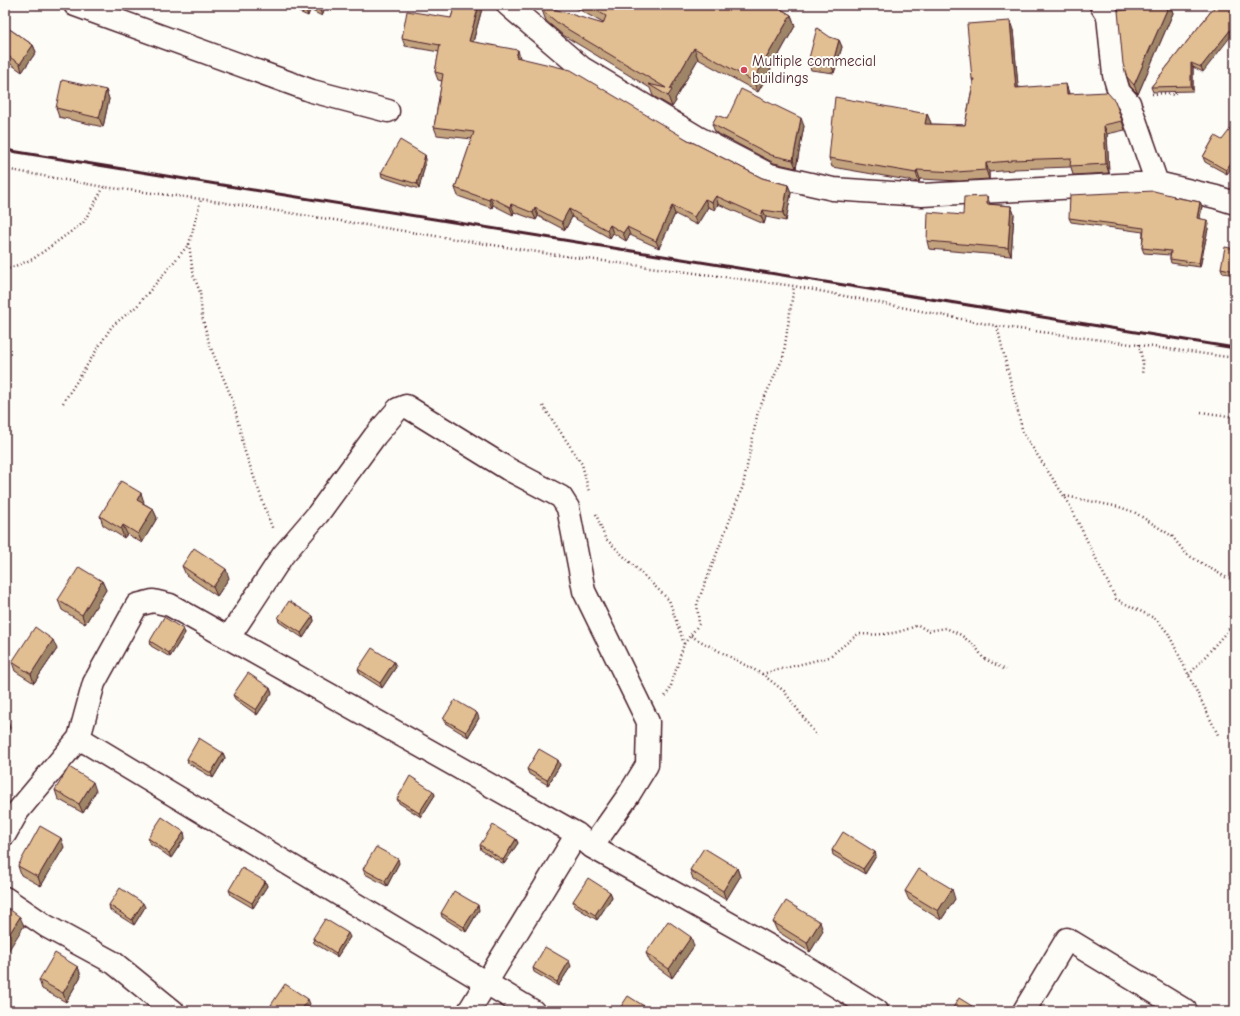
<svg xmlns="http://www.w3.org/2000/svg" width="1240" height="1016" viewBox="0 0 1240 1016" font-family="'Comic Neue',sans-serif">
<style>
.lines{fill:none;stroke-linecap:round;stroke-linejoin:round}
.minor-casing{stroke:#4a1f2b;stroke-width:25}
.path{stroke:#4a1f2b;stroke-width:2.5;stroke-dasharray:1 3;stroke-linecap:butt}
.minor{stroke:#fdfcf7;stroke-width:22}
.rail{stroke:#4a1f2b;stroke-width:3}
.wall{fill:#c2a37e;stroke:#4a1f2b}
.shaded-wall{fill:#9e8567;stroke:#4a1f2b}
.building{fill:#e2be93;stroke:#4a1f2b}
.poi-dot{fill:#d1495b;stroke:#fdfcf7;stroke-width:1.5}
.labels{text-anchor:middle;stroke-width:4;stroke-linejoin:round;paint-order:stroke}
.poi-label{font-size:15px;fill:#4a1f2b;stroke:#fdfcf7;text-anchor:start}
</style>
<rect width="100%" height="100%" fill="#fdfcf7"/>
<filter id="ink" filterUnits="userSpaceOnUse"><feTurbulence type="fractalNoise" baseFrequency=".025" numOctaves="2"/><feDisplacementMap in="SourceGraphic" scale="8" xChannelSelector="R" yChannelSelector="G"/><feConvolveMatrix kernelMatrix="1 2 1 2 8 2 1 2 1" color-interpolation-filters="sRGB"/></filter>
<g filter="url(#ink)">
<g class="lines">
<g class="minor-casing">
<path id="minor" d="M 75,5 L 312,91 L 388,111
M 508,5 L 582,68 L 697,137 L 770,175 L 833,189 L 922,195 L 1157,183 L 1216,197 L 1235,203
M 1101,5 L 1108,16 L 1114,75 L 1119,92 L 1129,103 L 1157,183
M 229,637 L 283,555 L 318,514 L 375,436 L 398,409 L 406,406 L 508,469 L 561,497 L 568,508 L 584,591 L 648,722 L 647,765 L 628,796 L 592,847
M 79,738 L 533,1011
M 5,834 L 18,811 L 79,738 L 94,683 L 137,605 L 153,601 L 170,605 L 577,834 L 592,847 L 789,957 L 877,1011
M 5,898 L 46,926 L 114,963 L 173,1011
M 469,1011 L 577,834
M 1024,1011 L 1067,939 L 1186,1011"/>
</g>
<path class="path" d="M 1152,94 L 1166,93 L 1174,95 L 1177,89
M 5,169 L 104,187 L 201,199 L 550,254 L 794,286 L 997,326 L 1235,358
M 189,244 L 193,274 L 200,292 L 202,316 L 210,346 L 233,401 L 245,452 L 273,530
M 5,270 L 33,259 L 83,223 L 104,187
M 997,326 L 1023,433 L 1068,502 L 1116,599 L 1156,619 L 1168,633 L 1219,737
M 1139,344 L 1143,364 L 1142,375
M 63,403 L 112,326 L 137,306 L 189,244 L 201,199
M 543,406 L 582,464 L 589,492
M 1201,412 L 1235,417
M 1065,496 L 1119,507 L 1134,512 L 1172,536 L 1186,554 L 1227,578 L 1235,579
M 596,514 L 605,538 L 669,600 L 684,644 L 670,689 L 664,698
M 691,636 L 762,674 L 784,691 L 817,736
M 684,644 L 699,624 L 697,604 L 743,486 L 758,411 L 783,358 L 794,286
M 762,674 L 829,657 L 858,634 C 882,635 895,635 918,625 L 928,631 L 946,628 L 961,635 L 976,647 L 983,658 L 1006,670
M 1189,675 L 1235,622"/>
<use href="#minor" class="minor"/>
<path class="rail" d="M 5,150 L 1235,348"/>
</g>
<path class="wall" d="M 283,5 L 327,5 L 322,16 L 310,10 L 308,16 Z
M 455,5 L 483,5 L 473,42 L 520,58 L 688,140 L 762,178 L 788,185 L 791,193 L 786,221 L 766,217 L 764,224 L 718,204 L 715,210 L 708,207 L 697,225 L 675,214 L 659,248 L 630,235 L 626,241 L 613,233 L 610,238 L 572,217 L 565,230 L 538,216 L 536,220 L 514,212 L 513,215 L 493,205 L 492,208 L 458,196 L 455,188 L 472,139 L 437,135 L 434,127 L 442,81 L 438,80 L 435,72 L 439,52 L 405,46 L 402,38 L 451,18 Z
M 571,5 L 774,5 L 791,15 L 795,26 L 758,92 L 698,59 L 675,99 L 676,101 L 672,107 L 653,96 L 650,88 L 563,35 L 546,21 L 542,10 L 603,24 L 603,23 Z
M 911,5 L 926,5 L 924,10 Z
M 1164,5 L 1170,5 L 1173,13 L 1138,94 L 1130,86 L 1127,77 Z
M 1216,5 L 1203,72 L 1193,67 L 1193,91 L 1153,92 L 1151,87 Z
M 5,26 L 33,45 L 36,52 L 22,72 L 5,60 Z
M 1013,30 L 1018,87 L 1069,93 L 1069,94 L 1115,101 L 1125,130 L 1107,134 L 1109,173 L 1073,175 L 1071,167 L 1014,169 L 1014,170 L 989,172 L 989,179 L 959,181 L 920,179 L 919,182 L 832,167 L 829,158 L 927,114 L 931,123 L 930,124 L 965,125 L 973,83 L 972,79 Z
M 839,40 L 842,47 L 834,73 L 811,70 L 808,62 Z
M 106,90 L 109,99 L 103,127 L 59,117 L 56,108 Z
M 727,119 L 804,126 L 796,168 L 774,163 L 715,132 L 712,124 Z
M 1215,136 L 1227,174 L 1205,162 L 1203,157 Z
M 425,155 L 426,160 L 419,189 L 382,177 L 381,173 Z
M 1174,196 L 1174,197 L 1200,202 L 1202,206 L 1200,218 L 1209,224 L 1200,267 L 1171,263 L 1170,259 L 1170,255 L 1144,253 L 1142,248 L 1143,232 L 1071,222 L 1069,218 Z
M 990,204 L 1011,206 L 1014,214 L 1011,256 L 929,249 L 927,241 L 963,215 Z
M 1235,249 L 1235,275 L 1223,273 L 1221,268 Z
M 144,502 L 143,503 L 153,509 L 157,518 L 142,543 L 127,534 L 124,538 L 103,525 L 100,516 Z
M 182,566 L 229,578 L 217,596 L 186,575 Z
M 102,581 L 106,590 L 85,624 L 62,610 L 58,600 Z
M 313,616 L 314,621 L 303,638 L 279,622 L 278,618 Z
M 183,629 L 185,633 L 170,657 L 151,646 L 150,641 Z
M 57,649 L 34,683 L 15,671 L 12,662 Z
M 396,667 L 382,688 L 360,674 L 358,669 Z
M 272,693 L 257,715 L 235,699 L 233,695 Z
M 479,718 L 468,737 L 445,723 L 443,719 Z
M 223,753 L 225,758 L 213,778 L 188,763 L 187,759 Z
M 560,765 L 548,785 L 529,774 L 527,769 Z
M 55,790 L 96,791 L 83,813 L 58,799 Z
M 433,791 L 435,795 L 421,817 L 399,803 L 397,799 Z
M 185,837 L 171,858 L 150,843 L 148,838 Z
M 516,839 L 518,843 L 504,864 L 481,850 L 480,845 Z
M 64,847 L 41,886 L 21,875 L 18,866 Z
M 832,850 L 875,852 L 876,856 L 865,874 L 833,855 Z
M 399,863 L 387,886 L 365,874 L 363,869 Z
M 737,868 L 740,877 L 726,900 L 693,879 L 690,870 Z
M 265,881 L 267,886 L 253,908 L 231,895 L 229,890 Z
M 905,891 L 955,899 L 941,920 L 909,900 Z
M 610,892 L 612,897 L 597,920 L 574,906 L 573,901 Z
M 109,905 L 145,907 L 134,925 L 110,910 Z
M 479,910 L 466,932 L 442,917 L 441,913 Z
M 773,922 L 823,931 L 810,952 L 777,931 Z
M 350,937 L 337,957 L 314,943 L 313,938 Z
M 694,946 L 672,978 L 650,962 L 646,953 Z
M 571,966 L 558,986 L 534,972 L 533,968 Z
M 78,967 L 81,976 L 66,1002 L 42,989 L 39,980 Z
M 310,1004 L 305,1011 L 275,1011 L 273,1010 L 271,1005 Z"/>
<path class="shaded-wall" d="M 304,5 L 308,5 L 310,10 L 308,16 Z
M 318,5 L 327,5 L 322,16 Z
M 479,5 L 483,5 L 471,49 L 469,41 Z
M 922,5 L 926,5 L 924,10 Z
M 1169,5 L 1170,5 L 1173,13 L 1138,94 L 1134,85 Z
M 791,15 L 795,26 L 758,92 L 753,81 Z
M 1010,21 L 1013,30 L 1019,96 L 1016,88 Z
M 1235,24 L 1235,31 L 1203,72 L 1201,67 Z
M 839,40 L 842,47 L 834,73 L 832,66 Z
M 33,45 L 36,52 L 22,72 L 20,64 Z
M 694,48 L 698,59 L 675,99 L 676,101 L 672,107 L 668,96 L 670,89 Z
M 518,50 L 520,58 L 516,57 Z
M 1191,63 L 1193,67 L 1193,91 L 1191,86 Z
M 1066,84 L 1069,93 L 1070,103 L 1067,94 Z
M 106,90 L 109,99 L 103,127 L 99,118 Z
M 927,114 L 931,123 L 929,133 L 925,124 Z
M 801,118 L 804,126 L 796,168 L 793,160 Z
M 1104,125 L 1107,134 L 1109,173 L 1106,164 Z
M 425,155 L 426,160 L 419,189 L 417,184 Z
M 1235,157 L 1235,164 L 1227,174 L 1226,170 Z
M 986,163 L 989,172 L 989,179 L 986,170 Z
M 917,170 L 920,179 L 919,182 L 916,173 Z
M 788,185 L 791,193 L 786,221 L 783,213 Z
M 716,196 L 718,204 L 715,210 L 712,202 Z
M 987,196 L 990,204 L 990,212 L 987,204 Z
M 490,197 L 493,205 L 492,208 L 489,200 Z
M 705,199 L 708,207 L 697,225 L 694,217 Z
M 1200,202 L 1202,206 L 1199,222 L 1197,218 Z
M 511,204 L 514,212 L 513,215 L 510,207 Z
M 672,206 L 675,214 L 659,248 L 656,241 Z
M 1011,206 L 1014,214 L 1011,256 L 1008,248 Z
M 535,208 L 538,216 L 536,220 L 533,213 Z
M 569,209 L 572,217 L 565,230 L 562,222 Z
M 763,210 L 766,217 L 764,224 L 761,216 Z
M 1207,220 L 1209,224 L 1200,267 L 1199,263 Z
M 610,225 L 613,233 L 610,238 L 607,230 Z
M 627,227 L 630,235 L 626,241 L 623,233 Z
M 141,493 L 144,502 L 140,509 L 137,500 Z
M 153,509 L 157,518 L 142,543 L 138,534 Z
M 123,525 L 127,534 L 124,538 L 121,529 Z
M 226,569 L 229,578 L 217,596 L 213,587 Z
M 102,581 L 106,590 L 85,624 L 82,615 Z
M 313,616 L 314,621 L 303,638 L 301,633 Z
M 183,629 L 185,633 L 170,657 L 169,653 Z
M 53,640 L 57,649 L 34,683 L 31,674 Z
M 394,662 L 396,667 L 382,688 L 380,683 Z
M 270,688 L 272,693 L 257,715 L 256,710 Z
M 477,713 L 479,718 L 468,737 L 466,732 Z
M 7,719 L 10,728 L 5,736 L 5,722 Z
M 223,753 L 225,758 L 213,778 L 211,773 Z
M 558,760 L 560,765 L 548,785 L 547,780 Z
M 93,782 L 96,791 L 83,813 L 79,804 Z
M 433,791 L 435,795 L 421,817 L 419,813 Z
M 184,832 L 185,837 L 171,858 L 169,853 Z
M 61,838 L 64,847 L 41,886 L 38,877 Z
M 516,839 L 518,843 L 504,864 L 503,860 Z
M 875,852 L 876,856 L 865,874 L 863,869 Z
M 398,859 L 399,863 L 387,886 L 385,881 Z
M 737,868 L 740,877 L 726,900 L 723,891 Z
M 265,881 L 267,886 L 253,908 L 252,903 Z
M 952,889 L 955,899 L 941,920 L 938,911 Z
M 610,892 L 612,897 L 597,920 L 595,915 Z
M 143,903 L 145,907 L 134,925 L 132,920 Z
M 478,905 L 479,910 L 466,932 L 464,927 Z
M 20,917 L 24,926 L 5,956 L 5,941 Z
M 820,922 L 823,931 L 810,952 L 807,943 Z
M 348,933 L 350,937 L 337,957 L 336,953 Z
M 691,937 L 694,946 L 672,978 L 669,969 Z
M 569,961 L 571,966 L 558,986 L 557,982 Z
M 78,967 L 81,976 L 66,1002 L 63,993 Z
M 308,999 L 310,1004 L 305,1011 L 301,1011 Z"/>
<path class="building" d="M 455,5 L 479,5 L 469,41 L 518,50 L 516,57 L 571,70 L 688,140 L 762,178 L 788,185 L 783,213 L 763,210 L 761,216 L 716,196 L 712,202 L 705,199 L 694,217 L 672,206 L 656,241 L 627,227 L 623,233 L 610,225 L 607,230 L 569,209 L 562,222 L 535,208 L 533,213 L 511,204 L 510,207 L 490,197 L 489,200 L 455,188 L 474,132 L 434,127 L 443,74 L 435,72 L 440,45 L 402,38 L 407,11 L 451,18 Z
M 587,5 L 774,5 L 791,15 L 753,81 L 694,48 L 670,89 L 672,90 L 668,96 L 648,84 L 666,88 L 559,24 L 542,10 L 544,6 L 603,24 L 606,16 Z
M 1164,5 L 1169,5 L 1134,85 L 1127,77 L 1123,64 L 1118,11 Z
M 1216,5 L 1235,5 L 1235,24 L 1201,67 L 1191,63 L 1191,86 L 1151,87 Z
M 1010,21 L 1016,88 L 1066,84 L 1067,94 L 1107,92 L 1115,101 L 1122,121 L 1104,125 L 1106,164 L 1070,166 L 1071,158 L 1011,160 L 1011,161 L 986,163 L 986,170 L 956,172 L 917,170 L 916,173 L 829,158 L 835,97 L 927,114 L 925,124 L 965,125 L 974,79 L 972,79 L 967,24 Z
M 5,26 L 33,45 L 20,64 L 5,54 Z
M 817,28 L 830,37 L 839,40 L 832,66 L 808,62 Z
M 62,80 L 106,90 L 99,118 L 56,108 Z
M 741,89 L 801,118 L 793,160 L 771,155 L 712,124 L 717,115 L 727,119 Z
M 1235,123 L 1235,157 L 1226,170 L 1203,157 L 1215,136 L 1222,140 Z
M 400,140 L 425,155 L 417,184 L 381,173 Z
M 1154,191 L 1174,196 L 1173,197 L 1200,202 L 1197,218 L 1207,220 L 1199,263 L 1170,259 L 1171,251 L 1142,248 L 1144,228 L 1069,218 L 1070,195 Z
M 987,196 L 987,204 L 1011,206 L 1008,248 L 927,241 L 928,212 L 963,215 L 964,197 Z
M 1225,247 L 1235,249 L 1235,271 L 1221,268 Z
M 121,481 L 141,493 L 137,500 L 153,509 L 138,534 L 123,525 L 121,529 L 100,516 Z
M 194,548 L 226,569 L 213,587 L 182,566 Z
M 79,567 L 102,581 L 82,615 L 58,600 Z
M 289,601 L 313,616 L 301,633 L 278,618 Z
M 164,617 L 183,629 L 169,653 L 150,641 Z
M 35,627 L 53,640 L 31,674 L 12,662 Z
M 372,648 L 394,662 L 380,683 L 358,669 Z
M 248,673 L 270,688 L 256,710 L 233,695 Z
M 455,700 L 477,713 L 466,732 L 443,719 Z
M 199,738 L 223,753 L 211,773 L 187,759 Z
M 539,749 L 558,760 L 547,780 L 527,769 Z
M 69,767 L 93,782 L 79,804 L 55,790 Z
M 410,776 L 433,791 L 419,813 L 397,799 Z
M 162,817 L 184,832 L 169,853 L 148,838 Z
M 493,825 L 516,839 L 503,860 L 480,845 Z
M 40,826 L 61,838 L 38,877 L 18,866 Z
M 843,832 L 875,852 L 863,869 L 832,850 Z
M 376,847 L 398,859 L 385,881 L 363,869 Z
M 704,848 L 737,868 L 723,891 L 690,870 Z
M 242,868 L 265,881 L 252,903 L 229,890 Z
M 919,869 L 952,889 L 938,911 L 905,891 Z
M 588,878 L 610,892 L 595,915 L 573,901 Z
M 120,888 L 143,903 L 132,920 L 109,905 Z
M 454,891 L 478,905 L 464,927 L 441,913 Z
M 786,901 L 820,922 L 807,943 L 773,922 Z
M 5,906 L 20,917 L 5,941 Z
M 325,919 L 348,933 L 336,953 L 313,938 Z
M 668,921 L 691,937 L 669,969 L 646,953 Z
M 545,947 L 569,961 L 557,982 L 533,968 Z
M 55,953 L 78,967 L 63,993 L 39,980 Z
M 285,984 L 308,999 L 301,1011 L 280,1011 L 271,1005 Z
M 628,996 L 652,1011 L 618,1011 Z
M 959,998 L 980,1011 L 951,1011 Z"/>
</g>
<circle class="poi-dot" cx="744" cy="70" r="4"/>
<g class="labels">
<g class="poi-label">
<text x="752" y="66">Multiple commecial<tspan x="752" dy="17">buildings</tspan></text>
</g>
</g>
<rect width="1240" height="1016" fill="none" stroke="#fdfcf7" stroke-width="20"/>
<rect x="10" y="10" width="1220" height="996" fill="none" stroke="#4a1f2b" stroke-width="1.5" filter="url(#ink)"/>
</svg>
